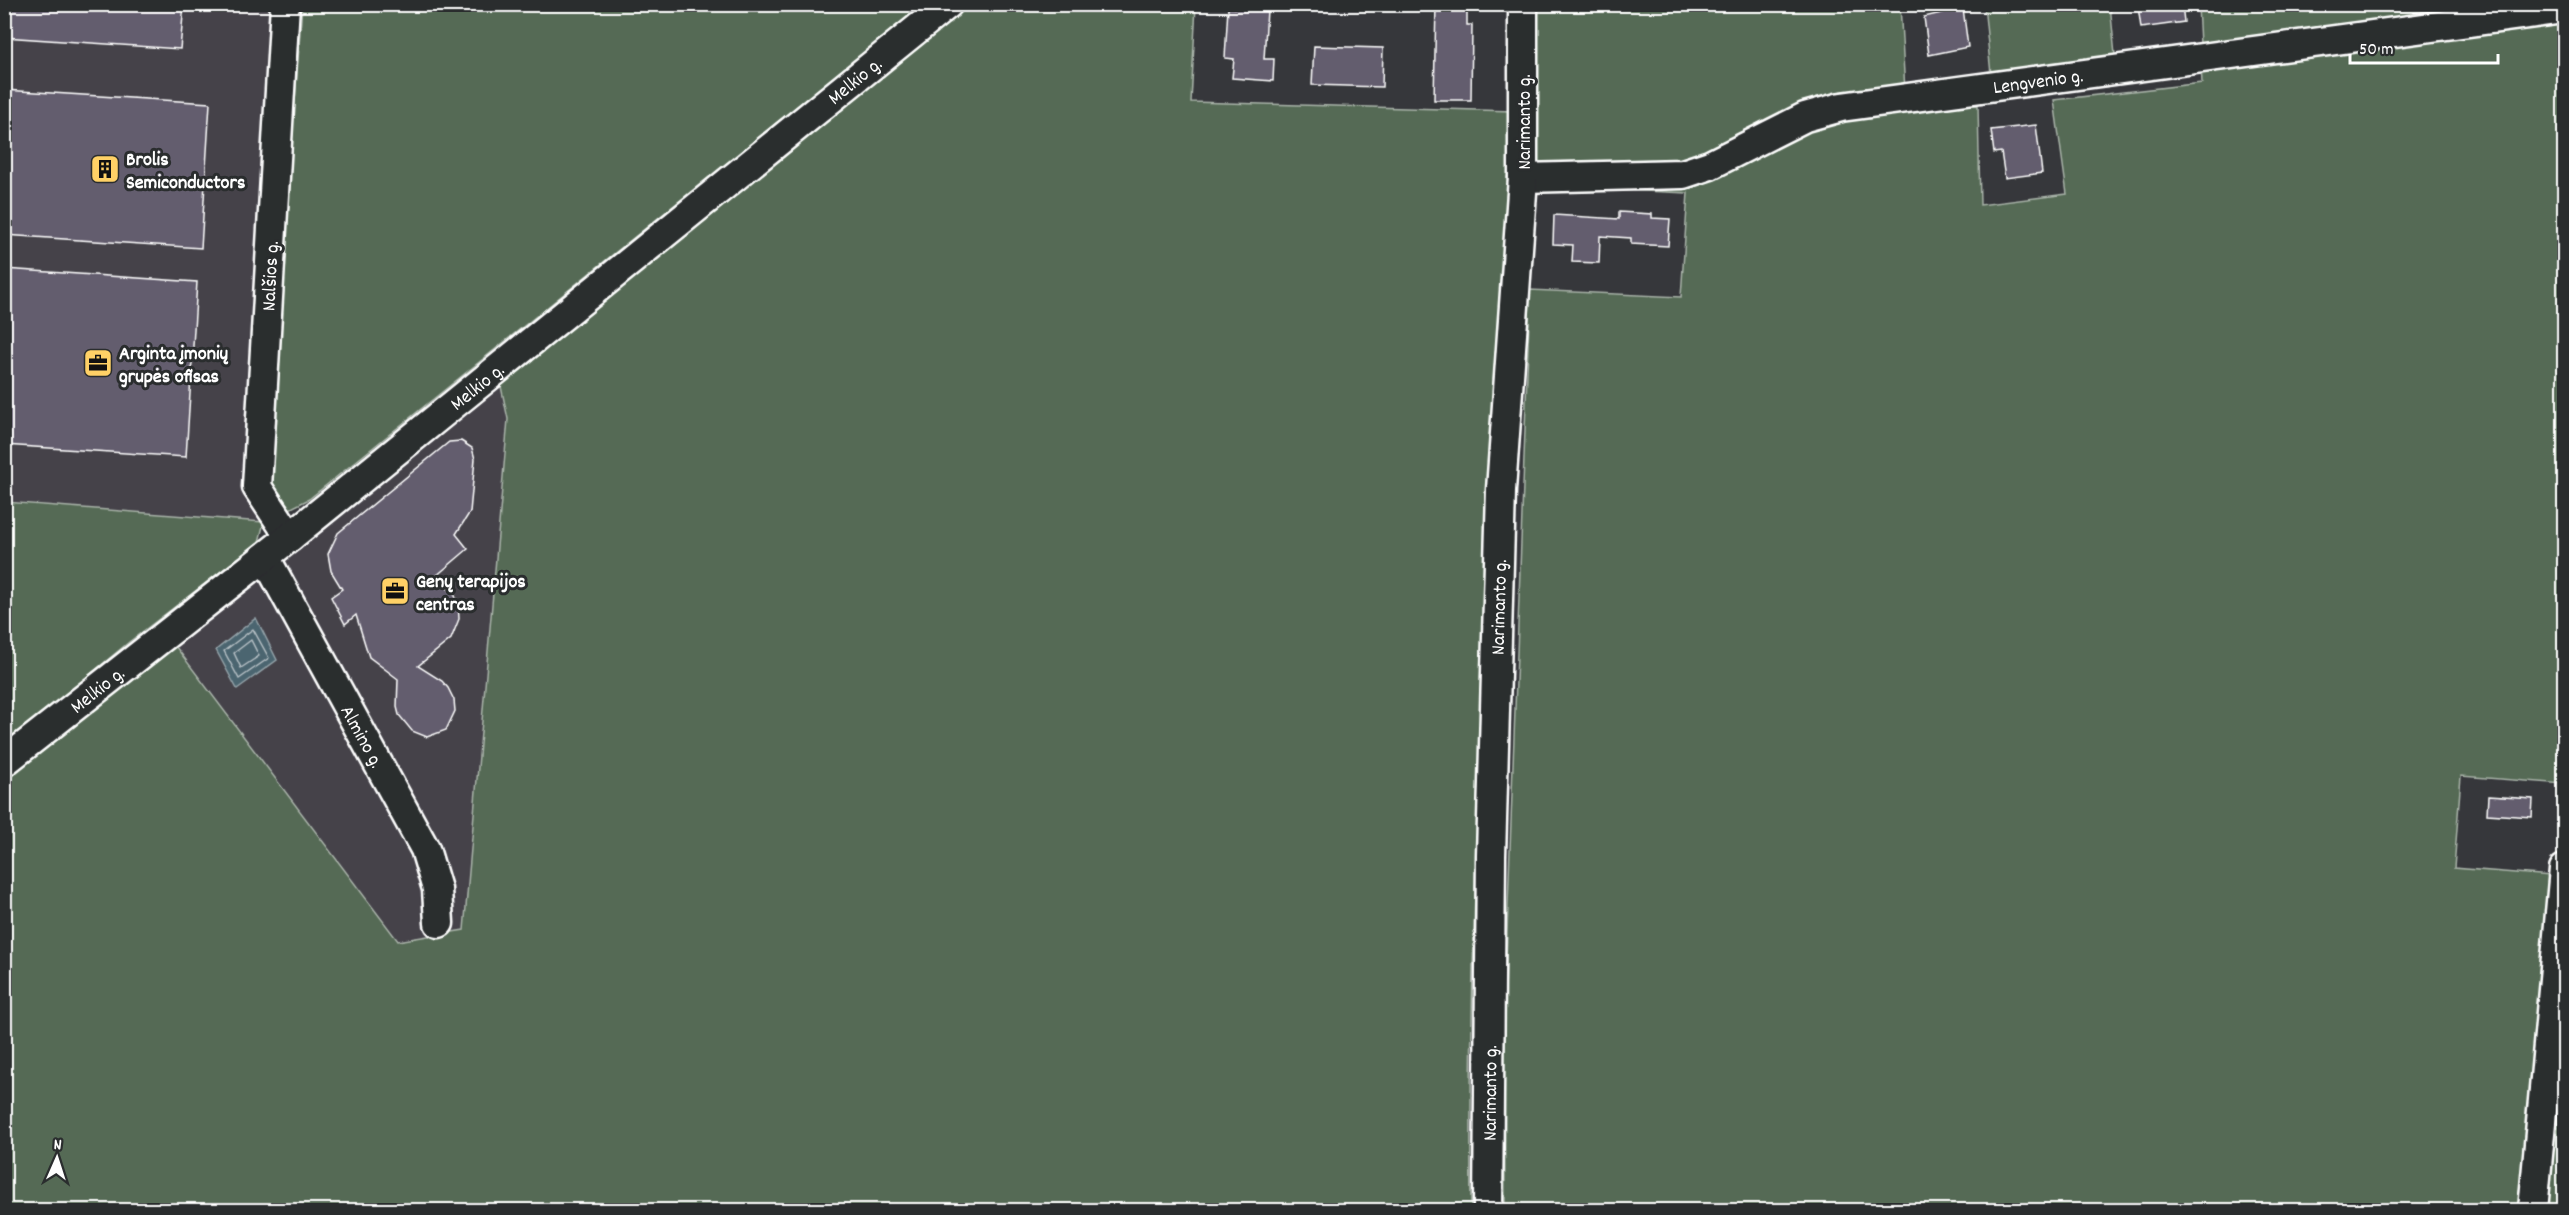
<svg xmlns="http://www.w3.org/2000/svg" width="2569" height="1215" viewBox="0 0 2569 1215" font-family="Dekko,sans-serif">
<style>
.built{fill:#44424a}
.green{fill:#556a55;stroke:#aab4aa;stroke-width:1.5}
.water{fill:#4c6570;stroke:#94a3a9;stroke-width:1.5}
.lines{fill:none;stroke-linecap:round;stroke-linejoin:round}
.shore{stroke:#b7c1c6;stroke-width:1.5}
.building{fill:#645d6e;stroke:#fff;stroke-width:1.5}
.minor-casing{stroke:#fff;stroke-width:33}
.minor{stroke:#2a2d2e;stroke-width:28}
.labels{text-anchor:middle;stroke-width:6;stroke-linejoin:round;paint-order:stroke}
.street-label{font-size:20px;fill:#fff;stroke:#2a2d2e}
.poi-label{font-size:20px;font-weight:bold;fill:#fff;stroke:#2a2d2e;text-anchor:start}
</style>
<rect width="100%" height="100%" fill="#36373b"/>
<filter id="ink" filterUnits="userSpaceOnUse"><feTurbulence type="fractalNoise" baseFrequency=".0167" numOctaves="2"/><feDisplacementMap in="SourceGraphic" scale="12" xChannelSelector="R" yChannelSelector="G"/><feConvolveMatrix kernelMatrix="1 2 1 2 8 2 1 2 1" color-interpolation-filters="sRGB"/></filter>
<g filter="url(#ink)">
<path class="built" d="M 4,5 L 302,5 L 264,523 L 5,502 Z
M 499,377 L 508,419 L 464,931 L 398,941 L 173,643 Z"/>
<path class="green" d="M 302,5 L 923,5 L 309,499 L 264,522 L 259,542 L 129,642 L 5,745 L 5,502 L 264,522 Z
M 970,5 L 1196,5 L 1191,102 L 1513,111 C 1495,478 1468,843 1471,1210 L 5,1210 L 5,774 L 173,643 L 398,941 L 464,930 L 508,419 L 499,377 Z
M 1537,5 L 1900,5 L 1906,108 L 1978,105 L 1980,205 L 2067,194 L 2054,100 L 2202,83 L 2198,5 L 2493,5 L 2564,18 L 2564,784 L 2461,776 L 2454,868 L 2564,877 L 2564,1210 L 1505,1210 L 1504,1018 L 1530,290 L 1681,297 L 1688,193 L 1533,186 Z
M 1984,5 L 2110,5 L 2115,55 L 1991,74 Z"/>
<path class="water" d="M 256,618 L 277,660 L 237,689 L 216,650 Z"/>
<g class="lines">
<path class="shore" d="M 253,629 L 269,658 L 239,679 L 224,651 Z
M 251,640 L 259,656 L 241,668 L 234,653 Z"/>
</g>
<path class="building" d="M 4,4 L 184,4 L 180,49 L 4,37 Z
M 1436,4 L 1467,4 L 1467,25 L 1472,25 L 1471,100 L 1434,100 Z
M 2149,4 L 2182,4 L 2184,22 L 2141,28 L 2138,6 Z
M 1228,8 L 1267,10 L 1264,59 L 1274,59 L 1273,81 L 1232,78 L 1234,59 L 1225,58 Z
M 1963,8 L 1968,47 L 1929,55 L 1924,17 Z
M 1314,46 L 1383,48 L 1382,87 L 1312,85 Z
M 4,90 L 210,103 L 201,248 L 4,235 Z
M 2036,125 L 2042,173 L 2005,178 L 2001,152 L 1994,153 L 1991,130 Z
M 1619,212 L 1652,214 L 1652,218 L 1670,219 L 1668,246 L 1631,244 L 1631,238 L 1600,236 L 1599,263 L 1572,262 L 1573,245 L 1553,244 L 1554,215 L 1619,219 Z
M 4,269 L 197,282 L 186,457 L 4,445 Z
M 461,441 L 472,448 L 475,459 L 470,512 L 456,534 L 468,549 L 435,577 L 454,594 L 458,602 L 459,619 L 451,639 L 418,666 L 442,681 L 448,688 L 454,700 L 455,711 L 446,730 L 427,737 L 412,731 L 399,715 L 397,707 L 398,679 L 369,657 L 356,615 L 345,624 L 331,597 L 342,589 L 331,571 L 328,554 L 338,533 L 449,442 Z
M 2488,796 L 2533,799 L 2532,817 L 2487,814 Z"/>
<g class="lines">
<g class="minor-casing">
<g id="minor">
<path d="M 285,4 L 257,487 L 290,537"/>
<path id="s1" d="M 1523,178 L 1683,174 L 1710,165 L 1805,117 L 1841,107 L 2564,9"/>
<path id="s2" d="M 265,557 L 425,849 L 437,889 L 439,923"/>
<path id="s3" d="M 4,762 L 290,537 L 948,4"/>
<path id="s4" d="M 1488,1210 L 1491,856 L 1501,490 L 1523,178 L 1523,4"/>
<path d="M 2533,1210 L 2564,869"/>
</g>
</g>
<use href="#minor" class="minor"/>
</g>
</g>
<defs>
<g id="building-square" transform="scale(1.5)"><rect x="-9" y="-9" width="18" height="18" rx="4" fill="#ffd166" stroke="#2a2d2e"/><path d="M-4-6H4V6H1V3H-1V6H-4ZM-2.5-4.3h1.7v1.8h-1.7ZM.8-4.3h1.7v1.8H.8ZM-2.5-1h1.7V.8h-1.7ZM.8-1h1.7V.8H.8Z" fill="#111"/></g>
<g id="office-square" transform="scale(1.5)"><rect x="-9" y="-9" width="18" height="18" rx="4" fill="#ffd166" stroke="#2a2d2e"/><path d="M-6-3h4V-5.5h4V-3h4V5H-6ZM-1-4.5V-3h2v-1.5ZM-6 0V1H6V0Z" fill="#111"/></g>
</defs>
<g fill-rule="evenodd">
<use href="#building-square" x="105" y="169"/>
<use href="#office-square" x="98" y="363"/>
<use href="#office-square" x="395" y="591"/>
</g>
<g class="labels">
<g class="street-label">
<text dy="7" stroke="none"><textPath href="#s3" startOffset="1090">Melkio g.</textPath></text>
<text dy="7" stroke="none"><textPath href="#s1" startOffset="531">Lengvenio g.</textPath></text>
<text transform="translate(1523 122) rotate(-90)" y="7">Narimanto g.</text>
<text transform="translate(269 276) rotate(-87)" y="7">Nalšios g.</text>
<text dy="7" stroke="none"><textPath href="#s3" startOffset="604">Melkio g.</textPath></text>
<text dy="7" stroke="none"><textPath href="#s4" startOffset="603">Narimanto g.</textPath></text>
<text dy="7" stroke="none"><textPath href="#s3" startOffset="118">Melkio g.</textPath></text>
<text dy="7" stroke="none"><textPath href="#s2" startOffset="204">Almino g.</textPath></text>
<text dy="7" stroke="none"><textPath href="#s4" startOffset="117">Narimanto g.</textPath></text>
</g>
<g class="poi-label">
<text x="126" y="165">Brolis<tspan x="126" dy="23">Semiconductors</tspan></text>
<text x="119" y="359">Arginta įmonių<tspan x="119" dy="23">grupės ofisas</tspan></text>
<text x="416" y="587">Genų terapijos<tspan x="416" dy="23">centras</tspan></text>
</g>
</g>
<rect width="2569" height="1215" fill="none" stroke="#2a2d2e" stroke-width="24"/>
<rect x="12" y="12" width="2545" height="1191" fill="none" stroke="#fff" stroke-width="2" filter="url(#ink)"/>
<g transform="translate(57 1158) rotate(3)" stroke="#2a2d2e" stroke-width="4.5" paint-order="stroke">
<path d="M0-4.5L10 22L0 15L-10 22Z" fill="#ffffff"/>
<text y="-9" font-size="16" font-weight="bold" text-anchor="middle" fill="#ffffff">N</text>
</g>
<path d="M2350 54v9h148v-9" fill="none" stroke="#ffffff" stroke-width="3"/>
<text x="2359" y="54" font-size="18" fill="#ffffff" stroke="#2a2d2e" stroke-width="4.5" paint-order="stroke">50 m</text>
</svg>
